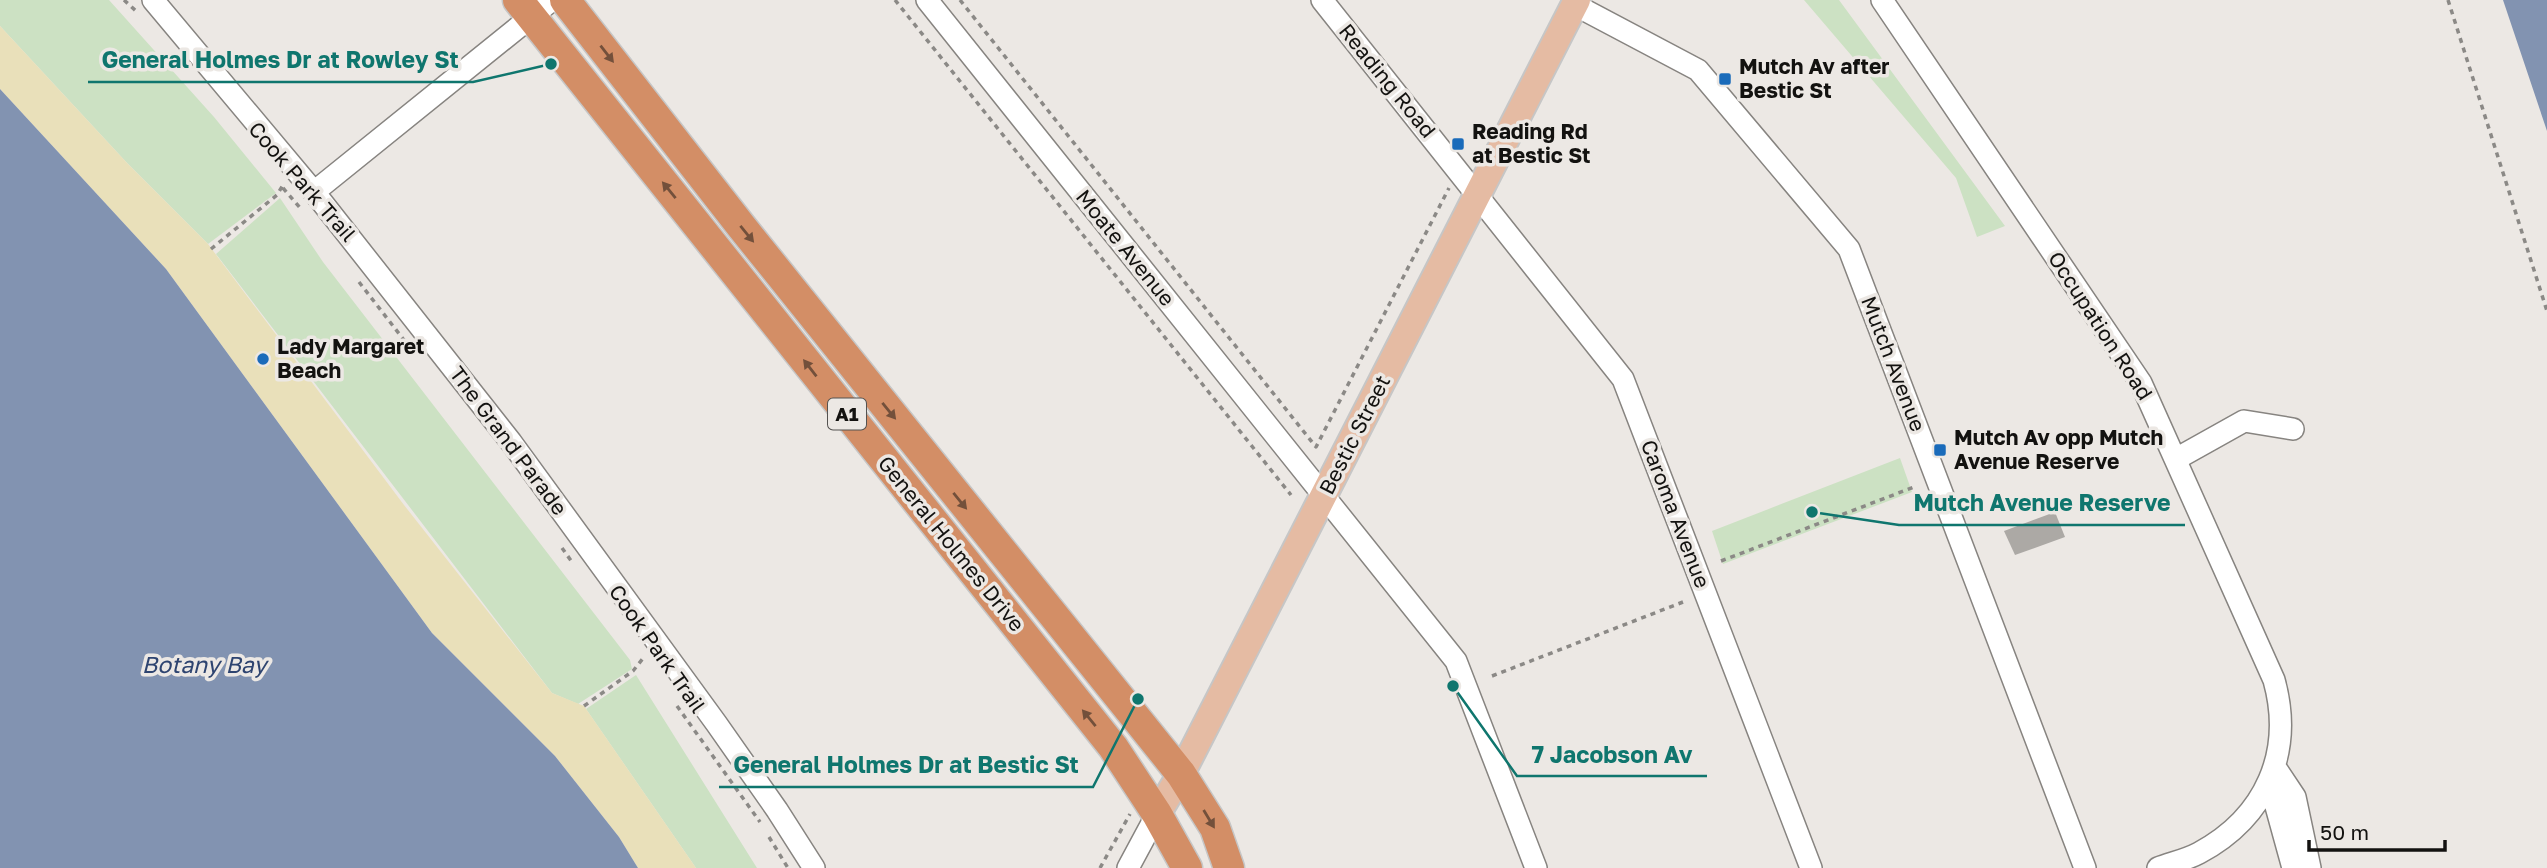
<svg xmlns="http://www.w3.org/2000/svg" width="2547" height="868" viewBox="0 0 2547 868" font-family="'Golos Text',sans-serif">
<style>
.green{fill:#cce1c3}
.sand{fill:#e9e0ba}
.water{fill:#8293b1}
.building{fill:#aca9a5}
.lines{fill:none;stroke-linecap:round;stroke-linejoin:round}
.minor-casing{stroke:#878480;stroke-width:24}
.major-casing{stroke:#c6c6c6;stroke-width:30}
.highway-casing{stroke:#c6c6c6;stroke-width:33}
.path{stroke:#8b8986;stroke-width:3.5;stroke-dasharray:5 5;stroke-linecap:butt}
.minor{stroke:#fff;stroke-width:21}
.major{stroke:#e5bba3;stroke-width:26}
.highway{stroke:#d38e66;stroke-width:30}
.oneway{fill:#73503b}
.poi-dot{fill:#1a6bba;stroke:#ece8e4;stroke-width:2.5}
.labels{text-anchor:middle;stroke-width:7;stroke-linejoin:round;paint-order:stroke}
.shield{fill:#ece8e4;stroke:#545250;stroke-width:2}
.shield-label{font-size:19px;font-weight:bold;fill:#131210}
.poi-label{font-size:21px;font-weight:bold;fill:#131210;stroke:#ece8e4;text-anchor:start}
.street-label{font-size:21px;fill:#131210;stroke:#ece8e4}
.water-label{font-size:23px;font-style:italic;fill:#2e4470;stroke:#ece8e4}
.leader{fill:none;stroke:#0f766e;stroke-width:2.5}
.callout-dot{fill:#0f766e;stroke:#ece8e4;stroke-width:2.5}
.callout-label{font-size:23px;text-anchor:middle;font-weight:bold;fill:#0f766e;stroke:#ece8e4;stroke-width:7;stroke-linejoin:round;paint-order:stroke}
</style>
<rect width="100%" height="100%" fill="#ece8e4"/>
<path class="green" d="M 0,0 L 109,0 L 214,117 L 276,193 L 208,244 L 128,164 L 0,26 Z
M 1804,0 L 1839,0 L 2005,226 L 1977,237 L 1956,178 Z
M 280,198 L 323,262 L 630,660 L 632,669 L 578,704 L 552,693 L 216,254 Z
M 1900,458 L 1912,492 L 1723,564 L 1712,531 Z
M 636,675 L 757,868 L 696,868 L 586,709 Z"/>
<path class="sand" d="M 0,26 L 128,164 L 208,244 L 404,505 L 552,693 L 584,706 L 696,868 L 638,868 L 619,837 L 555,756 L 432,633 L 166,269 L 0,89 Z"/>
<path class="water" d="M 2503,0 L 2547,0 L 2547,131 Z
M 0,89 L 166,269 L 432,633 L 555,756 L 619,837 L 638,868 L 0,868 Z"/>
<path class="building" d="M 2055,512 L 2065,537 L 2015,555 L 2004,531 Z"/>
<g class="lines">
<g class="minor-casing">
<path id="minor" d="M 153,0 L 314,192 L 511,442 L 716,723 L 777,810 L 814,868
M 927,0 L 1456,661 L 1536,868
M 1322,0 L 1623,379 L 1811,868
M 1882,0 L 2141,383 L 2274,680 C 2294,752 2266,817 2199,853 C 2186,860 2171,863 2158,868
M 1575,5 L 1698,70 L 1849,249 L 2085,868
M 314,192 L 552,0
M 2176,459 L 2244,421 L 2293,429
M 2275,767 L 2295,797 L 2310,868
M 2269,781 L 2293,868
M 1128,868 L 1157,814"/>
</g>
<g class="major-casing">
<path id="major" d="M 1157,814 L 1181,774 L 1577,0"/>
</g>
<g class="highway-casing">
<path id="highway" d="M 518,0 L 1113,747 L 1157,814 L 1187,868
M 565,0 L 741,226 L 1181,774 L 1215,828 L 1229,868"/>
</g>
<path class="path" d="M 124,0 L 136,11
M 895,0 L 1291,495
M 960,0 L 1316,447 L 1449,188
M 2448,0 L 2547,311
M 283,188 L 301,209
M 211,249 L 277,195 L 283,185
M 359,282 L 414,353
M 562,548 L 572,562
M 1721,561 L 1914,487
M 1492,676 L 1683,602
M 584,706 L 633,671 L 644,657
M 677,706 L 760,822
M 769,837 L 788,868
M 1100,868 L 1130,814"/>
<use href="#minor" class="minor"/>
<use href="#major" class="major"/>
<use href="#highway" class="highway"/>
</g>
<defs><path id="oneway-solid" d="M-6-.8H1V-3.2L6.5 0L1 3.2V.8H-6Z" transform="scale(1.75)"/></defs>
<g class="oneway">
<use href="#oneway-solid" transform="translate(607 54) rotate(52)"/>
<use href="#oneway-solid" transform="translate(669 190) rotate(-129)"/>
<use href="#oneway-solid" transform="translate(747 234) rotate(51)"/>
<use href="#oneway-solid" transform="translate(810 368) rotate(-128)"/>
<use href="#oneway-solid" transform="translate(889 411) rotate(51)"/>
<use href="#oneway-solid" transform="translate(960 501) rotate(51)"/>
<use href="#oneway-solid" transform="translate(1089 718) rotate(-129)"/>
<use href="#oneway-solid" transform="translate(1209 819) rotate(59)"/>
</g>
<g class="poi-dot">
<rect x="1718" y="72" width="14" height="14" rx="3.5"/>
<rect x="1451" y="137" width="14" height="14" rx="3.5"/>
<circle cx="263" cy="359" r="7"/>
<rect x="1933" y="443" width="14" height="14" rx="3.5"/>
</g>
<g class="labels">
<rect class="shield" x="828" y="398.5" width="38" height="31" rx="5"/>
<g class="shield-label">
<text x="847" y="421">A1</text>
</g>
<g class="poi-label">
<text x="1739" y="74">Mutch Av after<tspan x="1739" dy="24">Bestic St</tspan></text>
<text x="1472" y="139">Reading Rd<tspan x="1472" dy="24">at Bestic St</tspan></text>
<text x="277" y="354">Lady Margaret<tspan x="277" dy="24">Beach</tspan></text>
<text x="1954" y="445">Mutch Av opp Mutch<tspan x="1954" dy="24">Avenue Reserve</tspan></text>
</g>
<g class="street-label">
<text transform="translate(1387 81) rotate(51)" y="7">Reading Road</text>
<text transform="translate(302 182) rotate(49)" y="7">Cook Park Trail</text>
<text transform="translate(1125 248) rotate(51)" y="7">Moate Avenue</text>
<text transform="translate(2100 326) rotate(57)" y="7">Occupation Road</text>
<text transform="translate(1893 364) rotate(69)" y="7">Mutch Avenue</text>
<text transform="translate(1355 435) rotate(-63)" y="7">Bestic Street</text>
<text transform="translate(508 441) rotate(53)" y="7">The Grand Parade</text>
<text transform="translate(1675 514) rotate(69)" y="7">Caroma Avenue</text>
<text transform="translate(951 544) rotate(51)" y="7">General Holmes Drive</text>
<text transform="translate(657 649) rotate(55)" y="7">Cook Park Trail</text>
</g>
<g class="water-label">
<text x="204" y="673">Botany Bay</text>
</g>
</g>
<path class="leader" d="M551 64L473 82H88M1812 512L1899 525H2185M1453 686L1517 776H1707M1138 699L1093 787H719"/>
<g class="callout-dot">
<circle cx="551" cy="64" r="7"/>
<circle cx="1812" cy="512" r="7"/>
<circle cx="1453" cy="686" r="7"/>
<circle cx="1138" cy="699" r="7"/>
</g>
<g class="callout-label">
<text x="280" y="68">General Holmes Dr at Rowley St</text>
<text x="2042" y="511">Mutch Avenue Reserve</text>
<text x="1612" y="763">7 Jacobson Av</text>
<text x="906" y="773">General Holmes Dr at Bestic St</text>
</g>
<path d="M2309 840v10h136v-10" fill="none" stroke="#131210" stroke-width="3.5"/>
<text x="2320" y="840" font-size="21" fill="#131210" stroke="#ece8e4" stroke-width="5" paint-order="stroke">50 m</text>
</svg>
